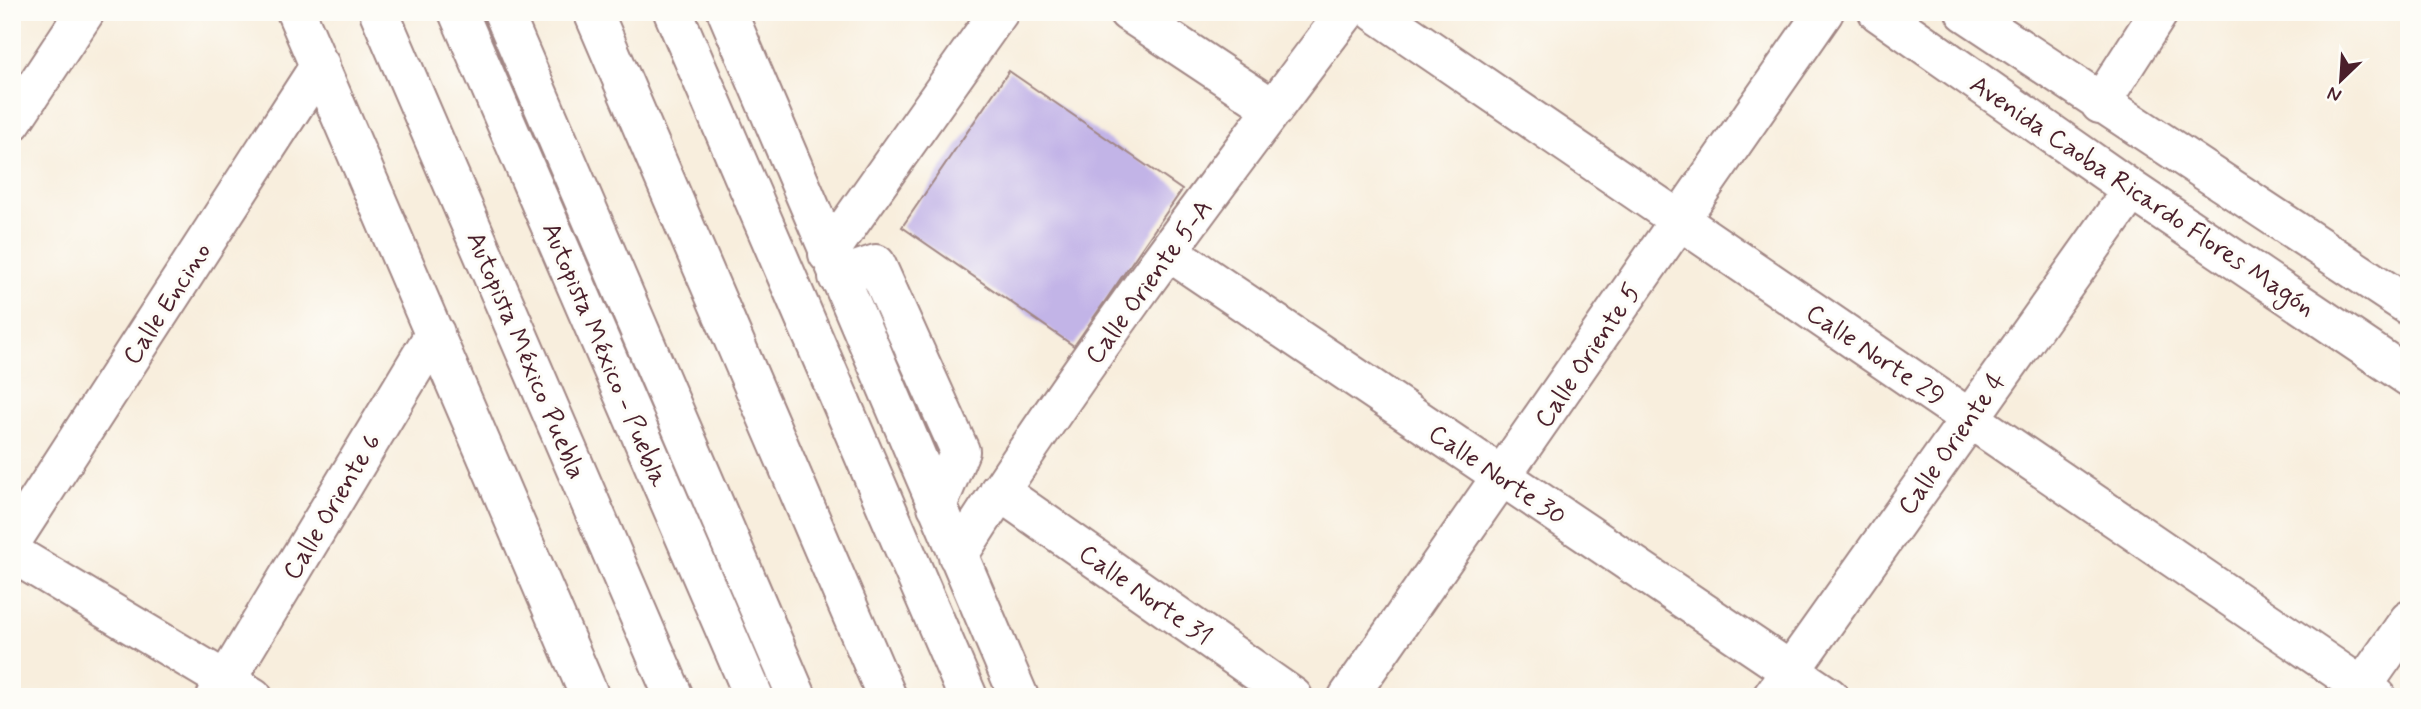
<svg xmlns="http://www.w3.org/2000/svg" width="2421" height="709" viewBox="0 0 2421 709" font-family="Mynerve,sans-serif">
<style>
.building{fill:#c2b4e7}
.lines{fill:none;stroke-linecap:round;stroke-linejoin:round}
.minor-casing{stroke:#a18684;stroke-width:42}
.highway-casing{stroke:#a18684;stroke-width:42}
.minor{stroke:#fff;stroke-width:38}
.highway{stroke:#fff;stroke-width:38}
.labels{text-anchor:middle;stroke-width:6;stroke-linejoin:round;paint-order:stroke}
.street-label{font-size:26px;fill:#4a1f2b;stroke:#fdfcf7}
</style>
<rect width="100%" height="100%" fill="#fdfcf7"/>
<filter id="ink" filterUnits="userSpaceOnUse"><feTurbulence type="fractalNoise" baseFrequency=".0143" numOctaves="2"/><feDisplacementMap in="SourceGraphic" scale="14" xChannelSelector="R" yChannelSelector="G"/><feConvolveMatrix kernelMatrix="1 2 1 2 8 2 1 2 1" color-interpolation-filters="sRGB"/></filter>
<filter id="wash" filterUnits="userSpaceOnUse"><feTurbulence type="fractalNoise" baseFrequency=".00686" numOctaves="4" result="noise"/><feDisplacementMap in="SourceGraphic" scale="28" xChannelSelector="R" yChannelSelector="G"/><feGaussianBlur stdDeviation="1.57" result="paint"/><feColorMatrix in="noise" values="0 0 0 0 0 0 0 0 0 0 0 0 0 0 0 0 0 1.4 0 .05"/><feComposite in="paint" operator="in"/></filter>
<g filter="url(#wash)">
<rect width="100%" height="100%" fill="#f8eedd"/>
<g id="blocks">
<path class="building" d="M 1009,71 L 1182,190 L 1074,346 L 902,227 Z"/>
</g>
</g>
<g filter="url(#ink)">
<use href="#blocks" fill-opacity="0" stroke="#a18684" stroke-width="2"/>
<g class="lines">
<g class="minor-casing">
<path id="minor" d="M 296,12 L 590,697
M 503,12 L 797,697
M 727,12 L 1019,697
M 1128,12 L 1274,109
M 1375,12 L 2377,697
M 1878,12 L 2132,190 L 2409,377
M 1965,12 L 2409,306
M 2100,104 L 2159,12
M 12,122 L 85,12
M 1168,251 L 1829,697
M 828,254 L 999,12
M 838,277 L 876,264 L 960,451 L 937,506
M 999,491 L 1293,697
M 12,541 L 320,65
M 12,553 L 253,697
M 958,556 C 1077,368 1212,190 1346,12
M 216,697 L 435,333
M 1348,697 L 1824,12
M 1772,697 L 2132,190
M 2355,697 L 2409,620"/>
</g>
<g class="highway-casing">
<path id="highway" d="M 379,12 L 674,697
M 458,12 L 754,697
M 593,12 L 887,697
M 673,12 L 968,697"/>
</g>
<use href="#minor" class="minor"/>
<use href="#highway" class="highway"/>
</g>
</g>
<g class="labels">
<g class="street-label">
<text transform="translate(2143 195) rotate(34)" y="9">Avenida Caoba Ricardo Flores Magón</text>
<text transform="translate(1148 281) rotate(-54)" y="9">Calle Oriente 5-A</text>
<text transform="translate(166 303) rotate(-57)" y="9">Calle Encino</text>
<text transform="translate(606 354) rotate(67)" y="9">Autopista México - Puebla</text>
<text transform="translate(1876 354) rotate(34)" y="9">Calle Norte 29</text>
<text transform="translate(527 355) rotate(67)" y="9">Autopista México Puebla</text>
<text transform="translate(1587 355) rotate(-56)" y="9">Calle Oriente 5</text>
<text transform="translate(1951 443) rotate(-55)" y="9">Calle Oriente 4</text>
<text transform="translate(1498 474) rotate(34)" y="9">Calle Norte 30</text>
<text transform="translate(331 506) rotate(-59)" y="9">Calle Oriente 6</text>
<text transform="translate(1146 594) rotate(35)" y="9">Calle Norte 31</text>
</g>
</g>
<rect width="2421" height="709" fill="none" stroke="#fdfcf7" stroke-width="42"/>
<g transform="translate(2341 80) rotate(205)" stroke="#fdfcf7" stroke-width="5" paint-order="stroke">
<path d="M0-5L12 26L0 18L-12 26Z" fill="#4a1f2b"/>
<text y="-10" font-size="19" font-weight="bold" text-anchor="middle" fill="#4a1f2b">N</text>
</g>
</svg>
